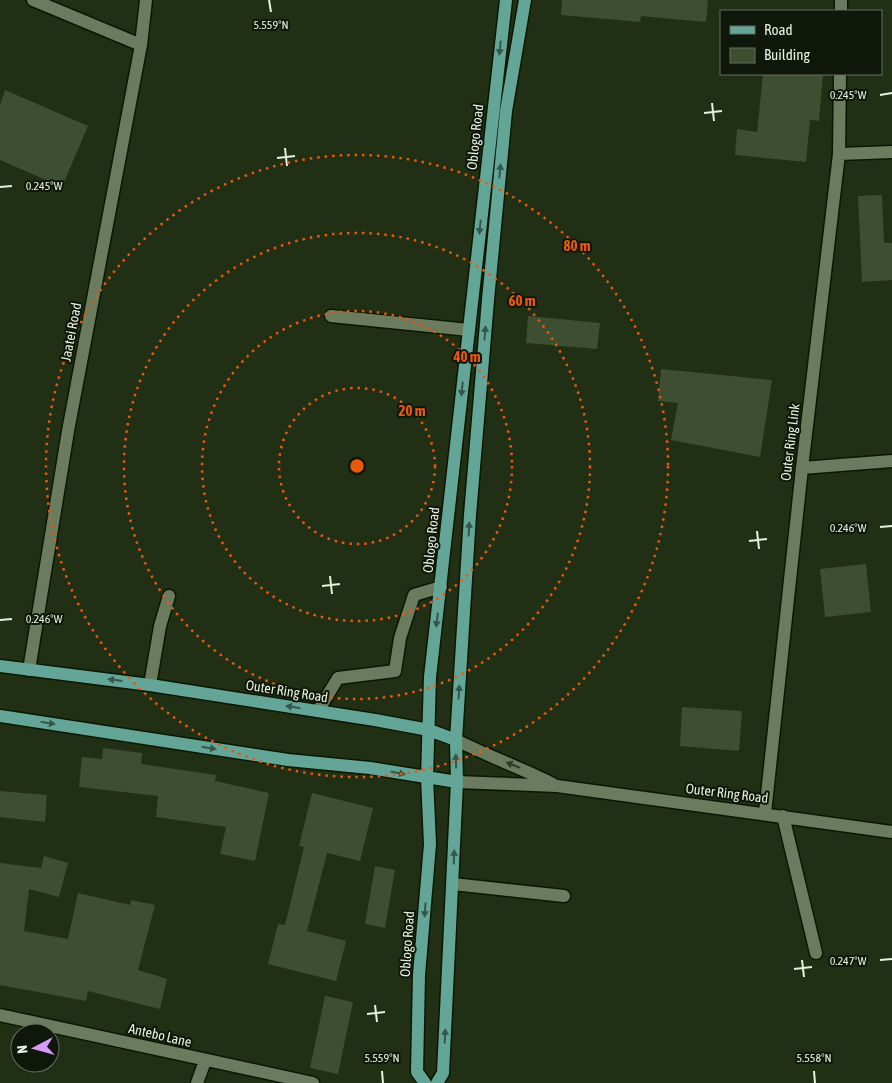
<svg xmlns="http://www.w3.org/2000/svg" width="892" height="1083" viewBox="0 0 892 1083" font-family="'Asap Condensed',sans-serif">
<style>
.building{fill:#3d4e31}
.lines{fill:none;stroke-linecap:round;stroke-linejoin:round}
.minor-casing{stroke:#0a1801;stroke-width:15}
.major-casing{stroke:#0a1801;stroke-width:15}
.minor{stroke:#6a7c5d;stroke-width:12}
.major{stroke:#63a698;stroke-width:12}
.oneway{fill:#35574a}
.oneway2{fill:#2f3a27}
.ticks{fill:none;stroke:#e6f1e0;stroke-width:2}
.ring{fill:none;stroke:#e8590c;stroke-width:2.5;stroke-dasharray:2.5 5}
.labels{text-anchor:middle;stroke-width:4;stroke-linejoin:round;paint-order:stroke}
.street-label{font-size:14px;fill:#e6f1e0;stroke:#0f160a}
.ticks-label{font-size:12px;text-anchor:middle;fill:#e6f1e0;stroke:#0f160a;stroke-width:4;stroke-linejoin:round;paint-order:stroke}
.centre{fill:#e8590c;stroke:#0f160a;stroke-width:2.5}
.ring-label{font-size:15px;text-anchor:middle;font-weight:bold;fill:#e8590c;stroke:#0f160a;stroke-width:4;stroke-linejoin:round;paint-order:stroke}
</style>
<rect width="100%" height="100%" fill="#213015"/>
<path class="building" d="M 562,0 L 708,0 L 706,22 L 641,16 L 640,22 L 561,15 Z
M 763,74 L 823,74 L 819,121 L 810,120 L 806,162 L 735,155 L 737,129 L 757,132 Z
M 5,90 L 88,126 L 62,187 L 0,160 L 0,105 Z
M 882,195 L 884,243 L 892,243 L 892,280 L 862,282 L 858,196 Z
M 528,316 L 600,323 L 597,349 L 526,343 Z
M 661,369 L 772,380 L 760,457 L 671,440 L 678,403 L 658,401 Z
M 866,564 L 871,612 L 825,617 L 820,569 Z
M 682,707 L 742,711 L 739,751 L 680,746 Z
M 103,748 L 142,753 L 141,764 L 216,775 L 215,781 L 269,793 L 255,861 L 220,854 L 226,827 L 156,817 L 158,796 L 79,787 L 82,757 L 102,759 Z
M 0,791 L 47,795 L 45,822 L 0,817 Z
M 312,793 L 373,808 L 360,861 L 327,853 L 307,931 L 346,941 L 336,981 L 268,964 L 278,924 L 285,925 L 304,847 L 299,846 Z
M 44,856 L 68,863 L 59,897 L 29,889 L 24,931 L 68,939 L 78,893 L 130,905 L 131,900 L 155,905 L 138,970 L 167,979 L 160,1009 L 88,991 L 86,1001 L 0,985 L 0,863 L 41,868 Z
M 375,866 L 395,870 L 385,928 L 365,924 Z
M 325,996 L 353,1002 L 338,1074 L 310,1068 Z"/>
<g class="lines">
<g class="minor-casing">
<path id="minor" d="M 33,0 L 141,45
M 841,11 L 841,0
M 839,154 L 892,152
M 331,316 L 469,330
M 802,468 L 892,461
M 29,670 L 68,431 L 141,45 L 146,0
M 150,685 L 160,626 L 169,596
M 318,711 L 338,678 L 395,671 L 400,638 L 414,595 L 441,587
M 456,740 C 488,756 521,768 553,784
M 457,782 L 557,786 L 892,832
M 765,813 L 802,468 L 839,154 L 840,74
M 783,816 L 816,953
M 453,884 L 564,896
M 0,1015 L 313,1083
M 197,1083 L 205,1061"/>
</g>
<g class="major-casing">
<path id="major" d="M 0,666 L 150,685 L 375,720 L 429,730 L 456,740
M 0,716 L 288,760 L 370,768 L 457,782
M 425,1083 L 417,1072 L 419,975 L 430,844 L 427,778 L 430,677 L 506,0
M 437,1083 L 443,1073 L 457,782 L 456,740 L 470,515 L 488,300 L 506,111 L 525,0"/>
</g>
<use href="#minor" class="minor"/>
<use href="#major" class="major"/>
</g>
<defs><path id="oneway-solid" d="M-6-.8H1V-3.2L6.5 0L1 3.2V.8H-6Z" transform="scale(1.25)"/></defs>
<g class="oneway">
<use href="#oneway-solid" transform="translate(500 48) rotate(96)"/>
<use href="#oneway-solid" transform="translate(500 171) rotate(-84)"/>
<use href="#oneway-solid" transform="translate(480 227) rotate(96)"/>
<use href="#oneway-solid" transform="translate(485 333) rotate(-85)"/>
<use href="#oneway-solid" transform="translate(462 389) rotate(96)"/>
<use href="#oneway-solid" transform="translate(469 529) rotate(-87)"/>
<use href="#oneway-solid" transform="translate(437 620) rotate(97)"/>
<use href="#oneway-solid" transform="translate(115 680) rotate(-173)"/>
<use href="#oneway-solid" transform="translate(459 692) rotate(-87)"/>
<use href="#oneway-solid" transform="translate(293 707) rotate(-171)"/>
<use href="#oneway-solid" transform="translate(48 723) rotate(9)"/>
<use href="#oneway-solid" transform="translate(209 748) rotate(9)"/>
<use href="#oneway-solid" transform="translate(456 761) rotate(-91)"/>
<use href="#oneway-solid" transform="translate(398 773) rotate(11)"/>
<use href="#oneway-solid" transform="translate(454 857) rotate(-88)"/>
<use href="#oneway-solid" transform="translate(425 910) rotate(94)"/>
<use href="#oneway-solid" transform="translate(445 1036) rotate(-87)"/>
</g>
<use class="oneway2" href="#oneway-solid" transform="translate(513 765) rotate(-158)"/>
<path class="ticks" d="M 269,0 L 271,12M 880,95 L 892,93M 712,103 L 714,121M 704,113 L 722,111M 285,148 L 287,166M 277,158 L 295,156M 0,187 L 12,186M 880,527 L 892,526M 757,531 L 759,549M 749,541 L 767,539M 330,576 L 332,594M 322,586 L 340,584M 0,620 L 12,619M 802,960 L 804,977M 880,960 L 892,959M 794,969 L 812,967M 375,1005 L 377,1022M 367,1014 L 385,1012M 382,1071 L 383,1083M 814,1071 L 815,1083"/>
<g class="ring">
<circle cx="357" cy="466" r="78"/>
<circle cx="357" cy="466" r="155"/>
<circle cx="357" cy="466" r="233"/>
<circle cx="357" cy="466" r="311"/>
</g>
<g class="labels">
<g class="street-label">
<text transform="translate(475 137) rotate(-84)" y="5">Oblogo Road</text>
<text transform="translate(71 332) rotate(-79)" y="5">Jaatei Road</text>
<text transform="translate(790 442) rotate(-83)" y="5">Outer Ring Link</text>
<text transform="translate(431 540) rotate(-84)" y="5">Oblogo Road</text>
<text transform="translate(287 691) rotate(9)" y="5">Outer Ring Road</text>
<text transform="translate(727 793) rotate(7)" y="5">Outer Ring Road</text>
<text transform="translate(407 944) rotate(-86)" y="5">Oblogo Road</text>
<text transform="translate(160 1035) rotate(13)" y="5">Antebo Lane</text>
</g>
</g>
<g class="ticks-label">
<text x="271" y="29">5.559°N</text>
<text x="848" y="99">0.245°W</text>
<text x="44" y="190">0.245°W</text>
<text x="848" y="532">0.246°W</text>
<text x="44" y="623">0.246°W</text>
<text x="848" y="965">0.247°W</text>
<text x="382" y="1062">5.559°N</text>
<text x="814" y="1062">5.558°N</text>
</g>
<circle cx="357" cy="466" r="8" class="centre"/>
<g class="ring-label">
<text x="577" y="251">80 m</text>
<text x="522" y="306">60 m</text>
<text x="467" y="362">40 m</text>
<text x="412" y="416">20 m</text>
</g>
<rect x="720" y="10" width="162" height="65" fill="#0f160a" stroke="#656e60"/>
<rect x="730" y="26" width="25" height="8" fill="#63a698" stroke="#656e60"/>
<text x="764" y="35" font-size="15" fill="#e6f1e0">Road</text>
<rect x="730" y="48" width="25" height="15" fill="#3d4e31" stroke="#656e60"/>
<text x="764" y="60" font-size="15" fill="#e6f1e0">Building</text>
<g transform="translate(35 1048) rotate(264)"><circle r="24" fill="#0f160a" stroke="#656e60"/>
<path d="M0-4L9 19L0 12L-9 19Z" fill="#d79bf9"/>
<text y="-8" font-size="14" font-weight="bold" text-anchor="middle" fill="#e6f1e0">N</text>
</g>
</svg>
